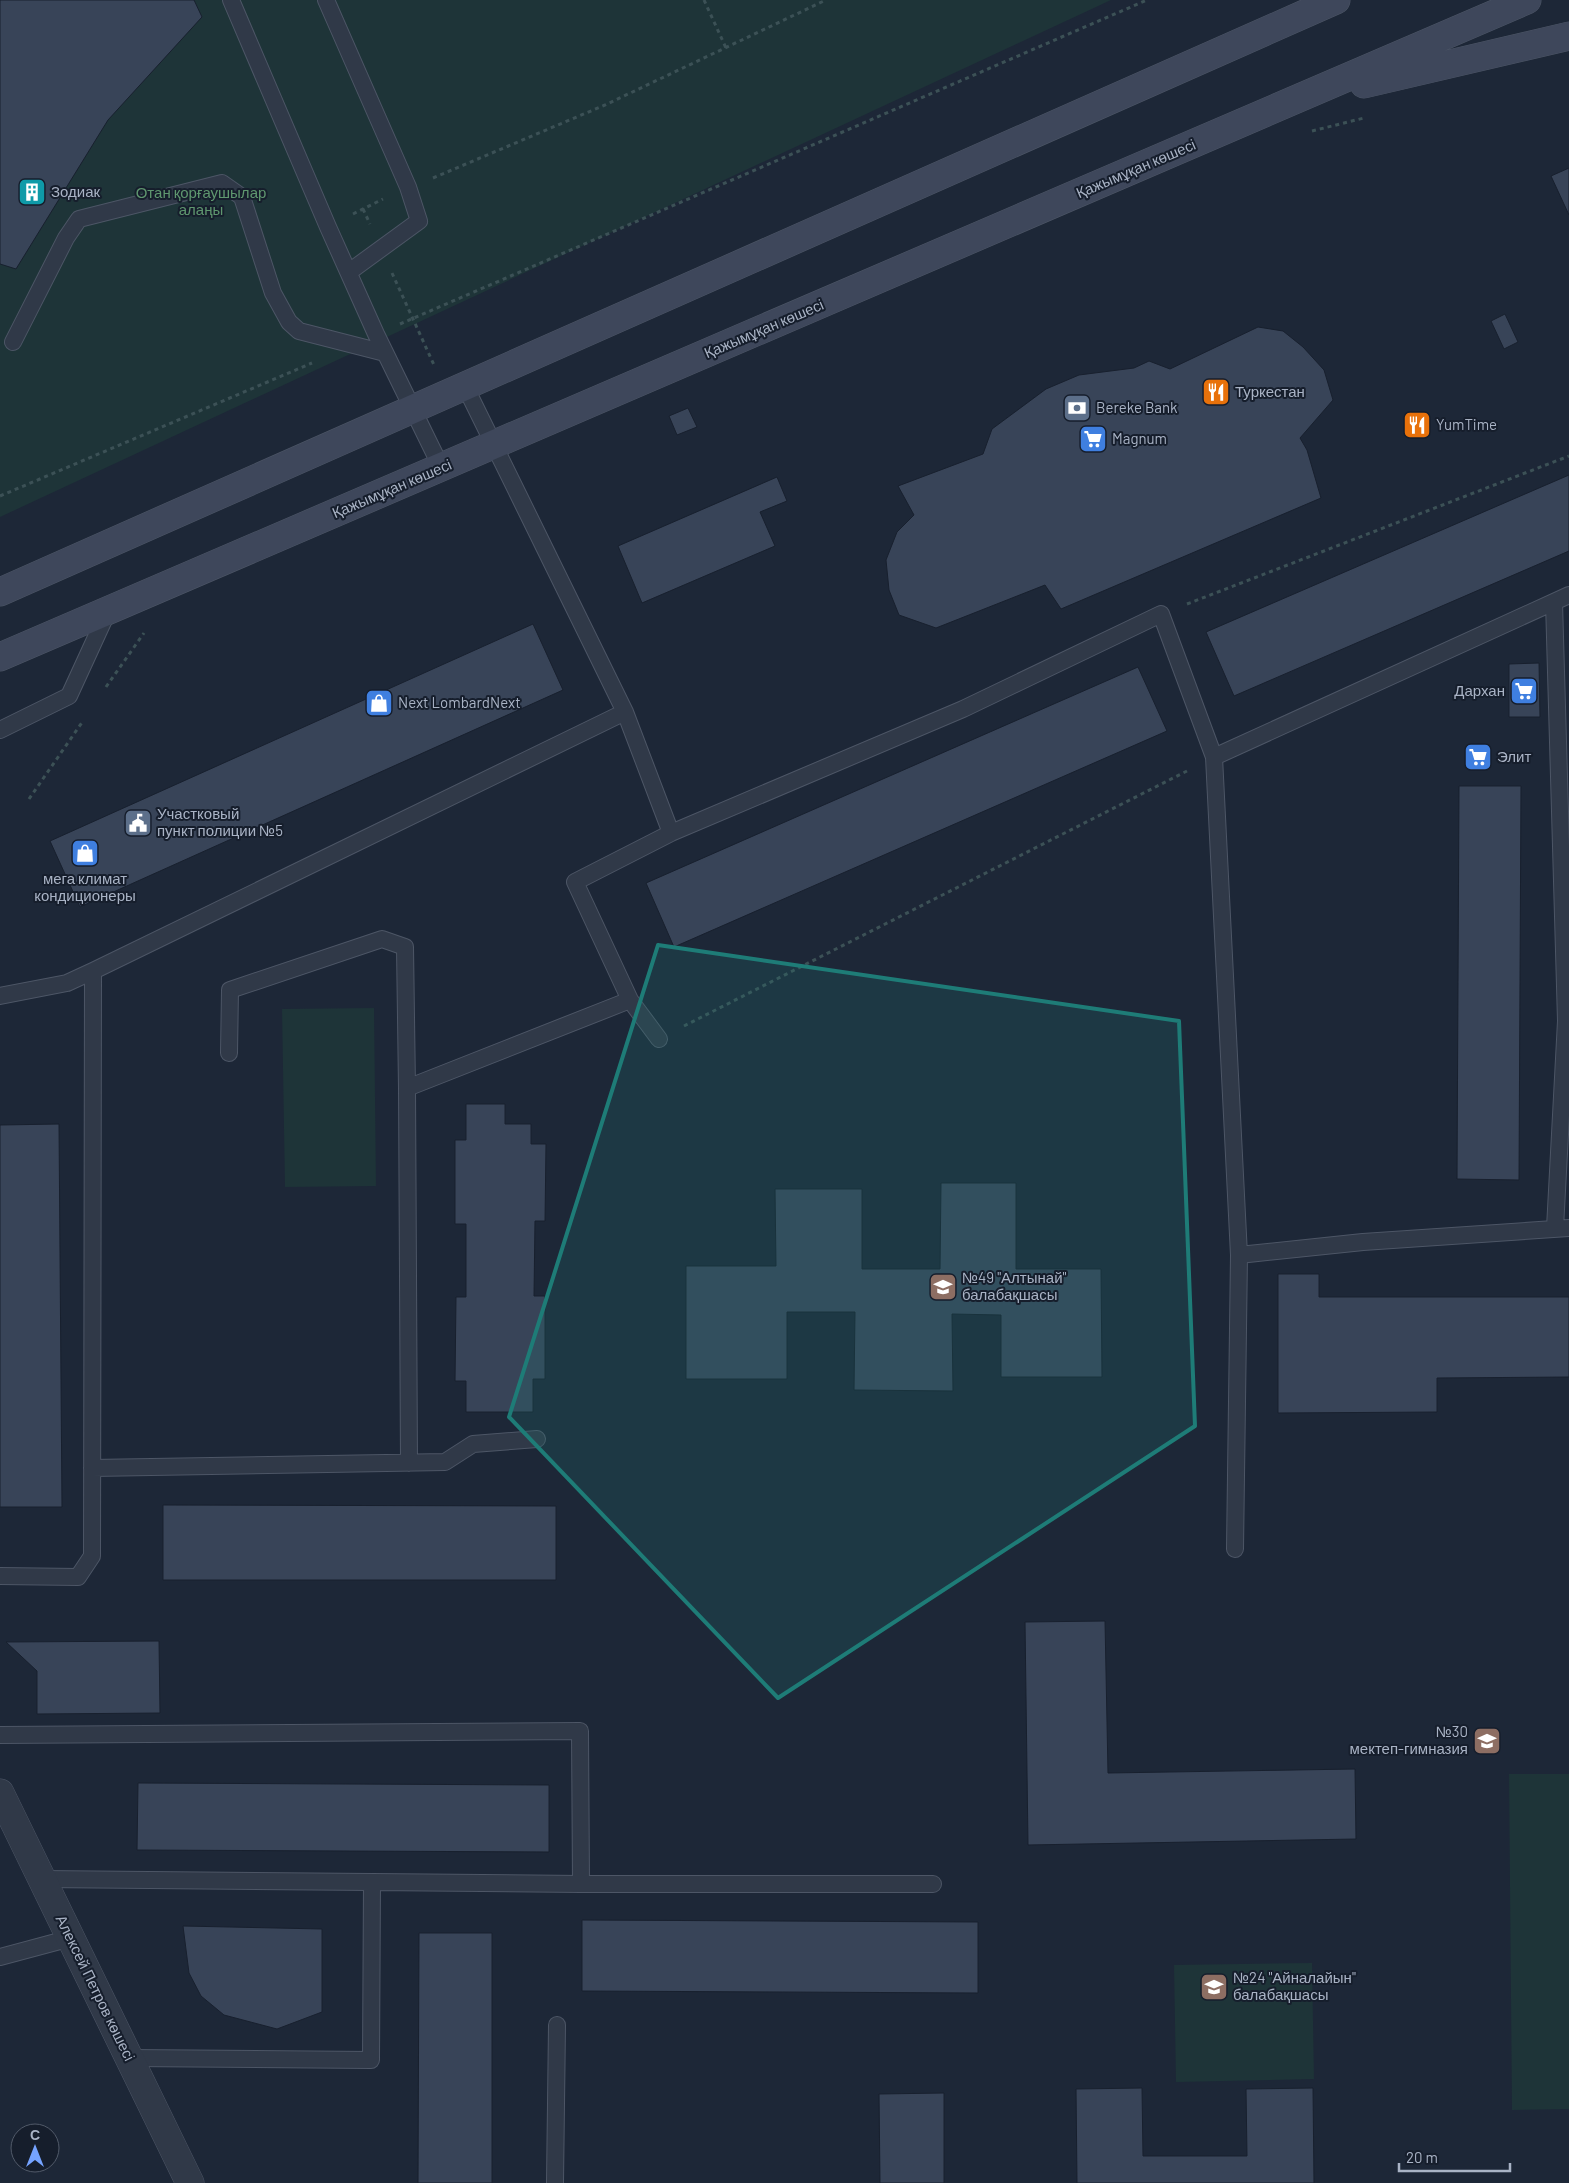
<svg xmlns="http://www.w3.org/2000/svg" width="1569" height="2183" viewBox="0 0 1569 2183" font-family="Barlow,sans-serif">
<style>
.green{fill:#1e3438}
.building{fill:#384458;stroke:#18202e}
.lines{fill:none;stroke-linecap:round;stroke-linejoin:round}
.service-casing{stroke:#4d5666;stroke-width:18}
.tertiary-casing{stroke:#4d5666;stroke-width:29}
.secondary-casing{stroke:#4d5666;stroke-width:29}
.path{stroke:#3c5156;stroke-width:3;stroke-dasharray:4 4;stroke-linecap:butt}
.service{stroke:#303948;stroke-width:16}
.tertiary{stroke:#303948;stroke-width:28}
.secondary{stroke:#3e475b;stroke-width:28}
.marked{fill:#1e7c77;fill-opacity:0.2;stroke:#1e7c77;stroke-width:4;stroke-linejoin:round}
.labels{text-anchor:middle;stroke-width:4;stroke-linejoin:round;paint-order:stroke}
.street-label{font-size:15px;fill:#a9b3c5;stroke:#161e2c}
.poi-label{font-size:15px;fill:#a9b3c5;stroke:#161e2c;text-anchor:start}
.park-label{font-size:15px;fill:#5f976f;stroke:#161e2c}
</style>
<rect width="100%" height="100%" fill="#1d2737"/>
<path class="green" d="M 0,0 L 1111,0 L 0,517 Z
M 374,1008 L 376,1186 L 285,1187 L 282,1009 Z
M 1509,1774 L 1569,1774 L 1569,2109 L 1512,2110 Z
M 1312,1963 L 1314,2079 L 1176,2082 L 1174,1965 Z"/>
<path class="building" d="M 0,0 L 194,0 L 202,17 L 108,120 L 16,269 L 0,264 Z
M 1569,168 L 1569,215 L 1551,176 Z
M 1505,314 L 1518,342 L 1504,349 L 1491,321 Z
M 1258,327 L 1283,331 L 1303,347 L 1324,370 L 1333,400 L 1300,438 L 1307,450 L 1321,498 L 1061,609 L 1045,585 L 936,628 L 899,615 L 889,590 L 886,560 L 897,532 L 914,515 L 898,486 L 983,454 L 992,429 L 1046,389 L 1079,375 L 1134,368 L 1149,361 L 1170,369 Z
M 688,408 L 697,427 L 677,435 L 669,416 Z
M 1569,475 L 1569,551 L 1234,696 L 1206,632 Z
M 777,477 L 787,501 L 760,512 L 775,546 L 642,603 L 618,546 Z
M 533,624 L 563,690 L 80,907 L 50,841 Z
M 1539,663 L 1540,717 L 1509,717 L 1509,664 Z
M 1138,667 L 1167,731 L 674,947 L 646,883 Z
M 1459,786 L 1521,786 L 1519,1180 L 1457,1179 Z
M 466,1104 L 505,1104 L 505,1124 L 531,1124 L 531,1144 L 546,1144 L 545,1221 L 535,1221 L 534,1296 L 545,1296 L 545,1379 L 533,1379 L 533,1412 L 466,1412 L 466,1381 L 455,1381 L 456,1297 L 466,1297 L 466,1224 L 455,1224 L 455,1140 L 466,1140 Z
M 59,1124 L 62,1507 L 0,1507 L 0,1125 Z
M 941,1183 L 1016,1183 L 1016,1269 L 1101,1269 L 1102,1377 L 1001,1377 L 1001,1315 L 952,1314 L 953,1391 L 854,1390 L 855,1312 L 787,1312 L 787,1379 L 686,1379 L 686,1266 L 776,1266 L 775,1189 L 862,1189 L 862,1269 L 940,1269 Z
M 1278,1274 L 1319,1274 L 1319,1297 L 1569,1297 L 1569,1377 L 1437,1378 L 1437,1412 L 1278,1413 Z
M 163,1505 L 556,1506 L 556,1580 L 163,1580 Z
M 1105,1621 L 1108,1773 L 1355,1769 L 1356,1839 L 1028,1845 L 1025,1622 Z
M 159,1641 L 160,1713 L 37,1714 L 37,1671 L 6,1642 Z
M 138,1783 L 549,1785 L 549,1852 L 137,1850 Z
M 582,1920 L 978,1922 L 978,1993 L 582,1991 Z
M 183,1926 L 322,1929 L 322,2012 L 277,2029 L 224,2015 L 201,1996 L 189,1973 Z
M 419,1933 L 492,1933 L 492,2183 L 418,2183 Z
M 1142,2088 L 1143,2156 L 1247,2156 L 1246,2089 L 1313,2088 L 1314,2183 L 1077,2183 L 1076,2089 Z
M 944,2093 L 944,2183 L 880,2183 L 879,2094 Z"/>
<g class="lines">
<g class="service-casing">
<path id="service" d="M 231,0 L 328,227 L 376,334 L 441,467
M 326,0 L 408,187 L 419,221 L 349,272
M 13,342 L 66,238 L 79,219 L 222,183 L 242,197 L 273,293 L 289,322 L 299,331 L 385,353
M 465,386 L 625,712
M 1569,595 L 1214,757 L 1239,1255 L 1363,1242 L 1569,1228
M 1554,602 L 1566,1021 L 1555,1228
M 0,730 L 69,696 L 108,611
M 0,996 L 67,983 L 93,971 L 625,712 L 671,833 L 963,709 L 1161,614 L 1214,757
M 659,1039 L 630,1000 L 575,882 L 671,833
M 229,1053 L 230,990 L 382,939 L 405,947 L 407,1088
M 409,1463 L 407,1088 L 630,1000
M 92,1468 L 445,1462 L 473,1444 L 537,1439
M 1235,1549 L 1239,1255
M 0,1576 L 78,1577 L 92,1556 L 93,971
M 0,1735 L 580,1731 L 581,1884 L 372,1882
M 42,1879 L 372,1882 L 371,2060 L 129,2058
M 581,1884 L 933,1884
M 0,1957 L 71,1938
M 555,2183 L 557,2025"/>
</g>
<g class="tertiary-casing">
<path id="tertiary" d="M 0,1793 L 190,2183"/>
</g>
<g class="secondary-casing">
<path id="secondary" d="M 1364,84 L 1569,36
M 0,592 L 1336,0
M 0,657 L 1527,0"/>
</g>
<path class="path" d="M 704,0 L 726,48
M 1312,131 L 1364,118
M 433,178 L 605,105 L 826,0
M 363,209 L 370,224
M 353,214 L 383,199
M 392,273 L 434,365
M 400,324 L 1147,0
M 0,496 L 312,363
M 1187,604 L 1569,456
M 106,687 L 144,633
M 29,799 L 83,721
M 684,1026 L 1187,771"/>
<use href="#service" class="service"/>
<use href="#tertiary" class="tertiary"/>
<use href="#secondary" class="secondary"/>
</g>
<path class="marked" d="M 658,945 L 1179,1021 L 1195,1426 L 778,1698 L 509,1417 Z"/>
<defs>
<g id="building-square" transform="scale(1.4375)"><rect x="-9" y="-9" width="18" height="18" rx="4" fill="#0f9aa8" stroke="#161e2c"/><path d="M-4-6H4V6H1V3H-1V6H-4ZM-2.5-4.3h1.7v1.8h-1.7ZM.8-4.3h1.7v1.8H.8ZM-2.5-1h1.7V.8h-1.7ZM.8-1h1.7V.8H.8Z" fill="#fff"/></g>
<g id="restaurant-square" transform="scale(1.4375)"><rect x="-9" y="-9" width="18" height="18" rx="4" fill="#e8710a" stroke="#161e2c"/><path d="M-5-6h1v4h1v-4h1v4h1v-4h1v5L-1.5 .5V6h-2V.5L-5-1ZM5-6V6H3V1.5H1.5Q1.5-4 5-6Z" fill="#fff"/></g>
<g id="bank-square" transform="scale(1.4375)"><rect x="-9" y="-9" width="18" height="18" rx="4" fill="#5c6f8a" stroke="#161e2c"/><path d="M-6-4H6V4H-6ZM0-2.3a2.3 2.3 0 1 0 0 4.6a2.3 2.3 0 1 0 0-4.6Z" fill="#fff"/></g>
<g id="supermarket-square" transform="scale(1.4375)"><rect x="-9" y="-9" width="18" height="18" rx="4" fill="#3f7fe0" stroke="#161e2c"/><path d="M-6-5.5h2.5l.6 2H6L4.5 2H-2.5L-4.4-4H-6ZM-1.5 3.2a1.3 1.3 0 1 0 .1 0ZM3 3.2a1.3 1.3 0 1 0 .1 0Z" fill="#fff"/></g>
<g id="shop-square" transform="scale(1.4375)"><rect x="-9" y="-9" width="18" height="18" rx="4" fill="#3f7fe0" stroke="#161e2c"/><path d="M-5-2.5h2.3a2.7 3.5 0 0 1 5.4 0H5L5.5 6h-11ZM-1.5-2.5h3a1.5 2.3 0 0 0-3 0Z" fill="#fff"/></g>
<g id="civic-square" transform="scale(1.4375)"><rect x="-9" y="-9" width="18" height="18" rx="4" fill="#5c6f8a" stroke="#161e2c"/><path d="M-.6-6.5H3V-4.5H.6V-3L4-1V1h2V6H-6V1h2V-1L-.6-3ZM-1.2 2.5V6h2.4V2.5Z" fill="#fff"/></g>
<g id="school-square" transform="scale(1.4375)"><rect x="-9" y="-9" width="18" height="18" rx="4" fill="#8d6e63" stroke="#161e2c"/><path d="M0-5L7-2L0 1L-7-2ZM-4 1L0 2.5L4 1V4Q0 6-4 4Z" fill="#fff"/></g>
</defs>
<g fill-rule="evenodd">
<use href="#building-square" x="32" y="192"/>
<use href="#restaurant-square" x="1216" y="392"/>
<use href="#bank-square" x="1077" y="408"/>
<use href="#restaurant-square" x="1417" y="425"/>
<use href="#supermarket-square" x="1093" y="439"/>
<use href="#supermarket-square" x="1524" y="691"/>
<use href="#shop-square" x="379" y="703"/>
<use href="#supermarket-square" x="1478" y="757"/>
<use href="#civic-square" x="138" y="823"/>
<use href="#shop-square" x="85" y="853"/>
<use href="#school-square" x="943" y="1287"/>
<use href="#school-square" x="1487" y="1741"/>
<use href="#school-square" x="1214" y="1987"/>
</g>
<g class="labels">
<g class="street-label">
<text transform="translate(1136 169) rotate(-23)" y="5">Қажымұқан көшесі</text>
<text transform="translate(764 329) rotate(-23)" y="5">Қажымұқан көшесі</text>
<text transform="translate(392 489) rotate(-23)" y="5">Қажымұқан көшесі</text>
<text transform="translate(95 1988) rotate(64)" y="5">Алексей Петров көшесі</text>
</g>
<g class="poi-label">
<text x="51" y="197">Зодиак</text>
<text x="1235" y="397">Туркестан</text>
<text x="1096" y="413">Bereke Bank</text>
<text x="1436" y="430">YumTime</text>
<text x="1112" y="444">Magnum</text>
<text x="1505" y="696" text-anchor="end">Дархан</text>
<text x="398" y="708">Next LombardNext</text>
<text x="1497" y="762">Элит</text>
<text x="157" y="819">Участковый<tspan x="157" dy="17">пункт полиции №5</tspan></text>
<text x="85" y="884" text-anchor="middle">мега климат<tspan x="85" dy="17">кондиционеры</tspan></text>
<text x="962" y="1283">№49 "Алтынай"<tspan x="962" dy="17">балабақшасы</tspan></text>
<text x="1468" y="1737" text-anchor="end">№30<tspan x="1468" dy="17">мектеп-гимназия</tspan></text>
<text x="1233" y="1983">№24 "Айналайын"<tspan x="1233" dy="17">балабақшасы</tspan></text>
</g>
<g class="park-label">
<text x="201" y="198">Отан қорғаушылар<tspan x="201" dy="17">алаңы</tspan></text>
</g>
</g>
<g transform="translate(35 2148)"><circle r="24" fill="#161e2c" stroke="#515a69"/>
<path d="M0-4L9 19L0 12L-9 19Z" fill="#75a3ff"/>
<text y="-8" font-size="14" font-weight="bold" text-anchor="middle" fill="#a9b3c5">С</text>
</g>
<path d="M1399 2163v8h111v-8" fill="none" stroke="#a9b3c5" stroke-width="2.5"/>
<text x="1406" y="2163" font-size="15" fill="#a9b3c5" stroke="#161e2c" stroke-width="4" paint-order="stroke">20 m</text>
</svg>
